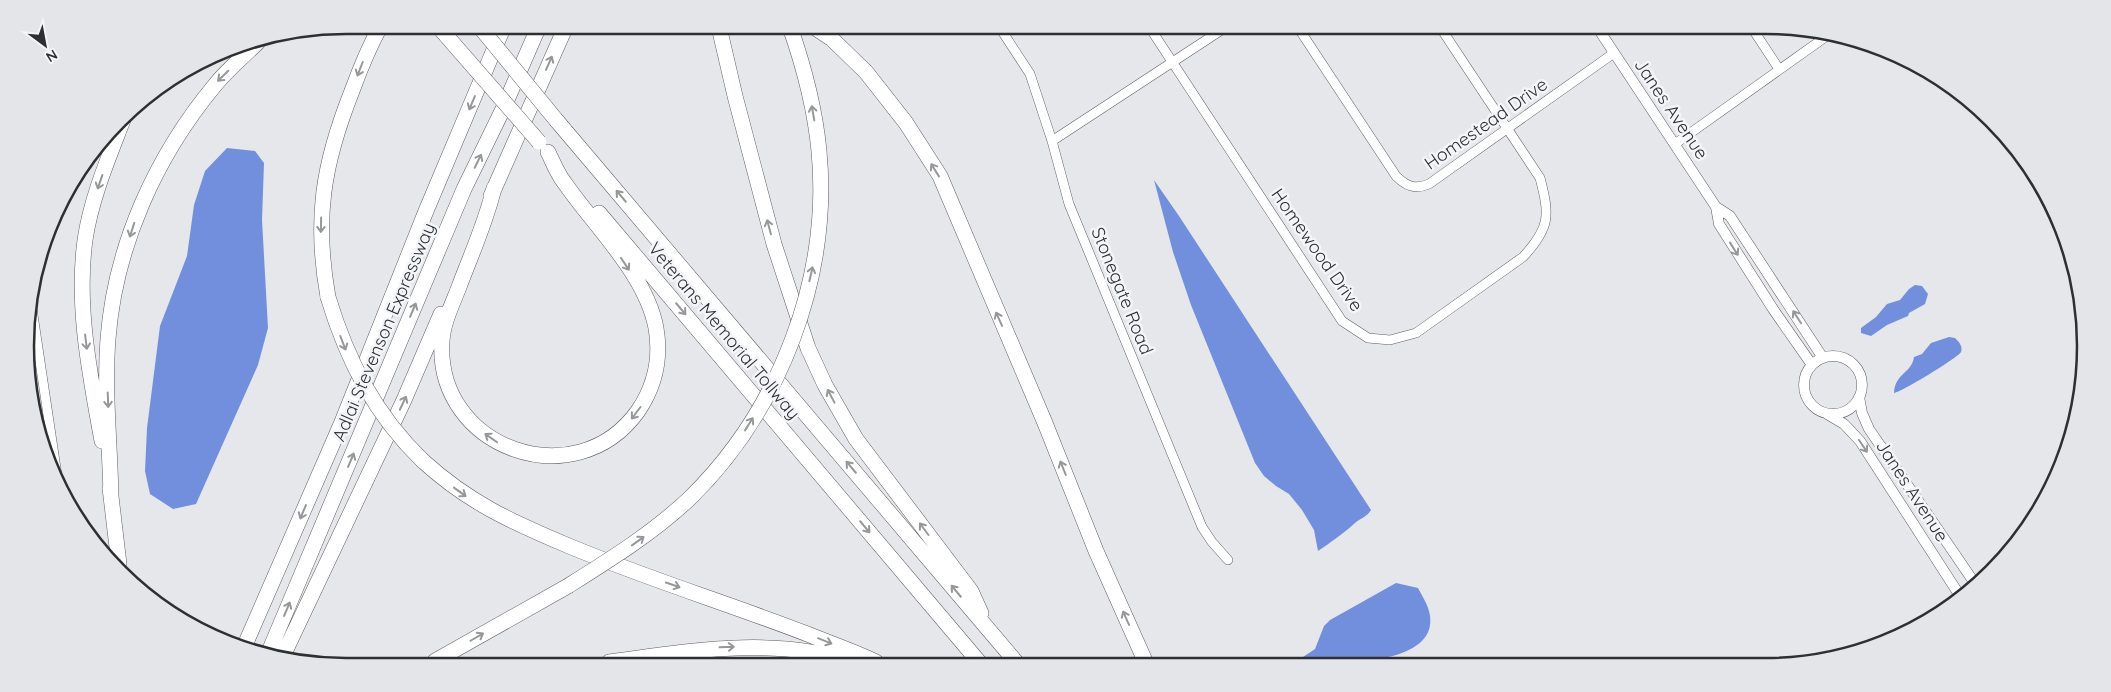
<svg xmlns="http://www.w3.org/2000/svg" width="2111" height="692" viewBox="0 0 2111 692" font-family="Quicksand,sans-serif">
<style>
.water{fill:#728fdd}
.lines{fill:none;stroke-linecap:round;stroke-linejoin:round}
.minor-casing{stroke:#5e5f63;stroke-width:10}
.tertiary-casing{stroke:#5e5f63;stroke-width:11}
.motorway-casing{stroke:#5e5f63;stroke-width:16}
.minor{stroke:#fff;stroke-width:9}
.tertiary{stroke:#fff;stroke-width:10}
.motorway{stroke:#fff;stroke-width:15}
.motorway-bridge-casing{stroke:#5e5f63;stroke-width:16;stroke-linecap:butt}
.motorway-bridge{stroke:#fff;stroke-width:15}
.oneway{stroke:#969798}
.labels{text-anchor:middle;stroke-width:5;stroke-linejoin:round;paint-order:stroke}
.street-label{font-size:18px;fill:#2e2f30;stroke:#f3f5f9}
.rim{fill:none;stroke:#2e2f30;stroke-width:2.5}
</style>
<rect width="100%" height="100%" fill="#e6e7eb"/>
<path class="water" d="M 227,148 L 255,151 L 264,163 L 262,220 L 268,328 L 258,365 L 196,504 L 173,509 L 150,494 L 145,471 L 147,428 L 160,326 L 187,256 L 194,205 L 205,171 Z
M 1154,180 L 1179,216 L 1371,510 C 1367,517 1361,518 1355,523 C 1343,534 1331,542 1318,551 L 1314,530 L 1302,510 L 1289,494 L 1276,486 L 1264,476 L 1255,463 L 1191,305 L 1173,252 Z
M 1915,285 L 1922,286 L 1928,294 L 1925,304 L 1909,313 L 1908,316 L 1887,325 L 1871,336 L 1861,333 L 1861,328 L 1876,317 L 1887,304 L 1900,300 L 1909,289 Z
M 1949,337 L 1955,338 C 1959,342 1963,346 1961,352 C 1959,357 1900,393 1894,393 C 1895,373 1912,373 1914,357 L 1922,354 L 1931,343 Z
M 1396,583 L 1418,588 C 1422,596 1429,606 1430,616 C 1437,669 1326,663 1294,663 L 1315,649 L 1324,626 L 1330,620 Z"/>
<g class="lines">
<g class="minor-casing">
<path id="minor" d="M 1000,28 L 1030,74 L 1052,141 L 1069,204 L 1202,527 L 1212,542 L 1228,560
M 1150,28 L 1342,321 L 1368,338 L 1390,340 L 1416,333 L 1523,257 C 1550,228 1550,216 1540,178 L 1442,30
M 1299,29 L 1396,176 C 1406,186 1415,190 1429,184 L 1614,53
M 1754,31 L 1779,69
M 1052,141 L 1223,29
M 1675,144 L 1831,33
M 30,295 L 57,475"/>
</g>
<g class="tertiary-casing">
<path id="tertiary" d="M 1599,30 L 1716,207 L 1730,216 L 1823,358
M 1716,207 L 1719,224 L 1773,309 L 1812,365
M1804 385a29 29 0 1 1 58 0a29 29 0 1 1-58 0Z
M 1859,397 L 1862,413 L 1869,429 L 1976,585
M 1827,414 L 1844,424 L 1860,441 L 1960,596"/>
</g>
<g class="motorway-casing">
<path id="motorway" d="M 719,27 L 735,96 L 774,244 L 808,348 L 825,385 L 856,439 L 971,591 L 981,613
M 814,27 L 832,39 L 866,72 L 906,123 L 940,176 L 1045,423 L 1096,551 L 1146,663
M 557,121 L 1016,662
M 494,188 C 486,222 471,255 459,287 C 452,305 443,323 442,341 C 435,449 576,498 638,411 C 655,386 661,357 656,328 C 646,274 594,226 564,182 C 557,173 553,162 548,152
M 491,196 L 566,26
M 599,213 L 979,662
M 328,297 C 314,219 323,164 352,91 C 360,69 369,47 381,25
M 102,441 C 90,375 76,307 85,240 C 91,199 108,159 123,120
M 423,461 C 469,503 512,522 569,546 C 648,579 730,604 810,635 C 832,644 855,652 876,662
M 110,488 L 119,564
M 111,497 C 110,445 104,391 108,339 C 115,246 156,156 215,85 C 228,69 244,56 258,42
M 245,645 L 342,422 L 426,211 L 504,26
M 268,654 L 464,189 L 503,109 L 539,26
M 281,660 L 404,400 L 441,314
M 435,661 L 568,586
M 609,662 C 691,651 772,636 853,662"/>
</g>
<use href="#minor" class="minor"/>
<use href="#tertiary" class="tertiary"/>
<use href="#motorway" class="motorway"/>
<g class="motorway-bridge-casing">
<path id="motorway-bridge" d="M 437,25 L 539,142
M 479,26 L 557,121
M 328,297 C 347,360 375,415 423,461
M 568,586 C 611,559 653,533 690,498 C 780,410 831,277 819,151 C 815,109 804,67 790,27"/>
</g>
<use href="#motorway-bridge" class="motorway-bridge"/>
</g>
<defs><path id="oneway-shaft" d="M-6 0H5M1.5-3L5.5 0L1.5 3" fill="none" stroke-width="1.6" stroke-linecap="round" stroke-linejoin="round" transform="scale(1.25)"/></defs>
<g class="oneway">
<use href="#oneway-shaft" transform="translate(549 63) rotate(-66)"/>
<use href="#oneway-shaft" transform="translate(360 69) rotate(111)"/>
<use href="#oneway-shaft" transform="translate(223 76) rotate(136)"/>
<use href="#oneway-shaft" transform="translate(472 103) rotate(113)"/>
<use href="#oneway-shaft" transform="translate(813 113) rotate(-100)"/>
<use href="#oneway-shaft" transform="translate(478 161) rotate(-64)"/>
<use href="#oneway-shaft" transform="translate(935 170) rotate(-122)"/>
<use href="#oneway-shaft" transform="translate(100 182) rotate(109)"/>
<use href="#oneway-shaft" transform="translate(621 196) rotate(-130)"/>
<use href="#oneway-shaft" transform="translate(321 225) rotate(91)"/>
<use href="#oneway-shaft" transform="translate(769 227) rotate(-105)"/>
<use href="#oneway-shaft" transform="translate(132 230) rotate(108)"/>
<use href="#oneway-shaft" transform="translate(1734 249) rotate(58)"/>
<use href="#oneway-shaft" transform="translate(625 264) rotate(56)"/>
<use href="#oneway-shaft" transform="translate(811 274) rotate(-77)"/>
<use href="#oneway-shaft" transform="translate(681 309) rotate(50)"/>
<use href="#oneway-shaft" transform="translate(413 310) rotate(-67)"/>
<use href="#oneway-shaft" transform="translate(1797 317) rotate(-123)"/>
<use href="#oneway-shaft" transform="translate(999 319) rotate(-114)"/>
<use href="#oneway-shaft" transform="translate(86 342) rotate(83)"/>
<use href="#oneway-shaft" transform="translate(343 343) rotate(69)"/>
<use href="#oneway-shaft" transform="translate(831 396) rotate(-118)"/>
<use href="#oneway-shaft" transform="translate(108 400) rotate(88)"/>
<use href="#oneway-shaft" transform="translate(403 403) rotate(-65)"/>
<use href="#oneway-shaft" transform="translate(636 413) rotate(127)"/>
<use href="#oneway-shaft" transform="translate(749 424) rotate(-58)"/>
<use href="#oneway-shaft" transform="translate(491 438) rotate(-145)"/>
<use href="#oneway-shaft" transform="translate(1863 446) rotate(56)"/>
<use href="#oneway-shaft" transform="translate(351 460) rotate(-67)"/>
<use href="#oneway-shaft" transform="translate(851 467) rotate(-130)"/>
<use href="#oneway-shaft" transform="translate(1063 468) rotate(-112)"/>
<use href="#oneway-shaft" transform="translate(460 492) rotate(36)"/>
<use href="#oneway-shaft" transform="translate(303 512) rotate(113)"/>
<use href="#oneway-shaft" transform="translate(865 527) rotate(50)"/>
<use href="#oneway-shaft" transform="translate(924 529) rotate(-127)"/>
<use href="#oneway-shaft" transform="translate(638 541) rotate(-36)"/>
<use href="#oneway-shaft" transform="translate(673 585) rotate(19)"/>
<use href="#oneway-shaft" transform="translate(956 591) rotate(-130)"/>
<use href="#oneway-shaft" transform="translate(287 609) rotate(-67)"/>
<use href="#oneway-shaft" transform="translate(1126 618) rotate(-114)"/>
<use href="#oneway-shaft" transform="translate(477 637) rotate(-30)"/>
<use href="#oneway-shaft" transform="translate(825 641) rotate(22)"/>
<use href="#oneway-shaft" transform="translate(727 647) rotate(-2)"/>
</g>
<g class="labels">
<g class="street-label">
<text transform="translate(1671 109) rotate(56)" y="6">Janes Avenue</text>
<text transform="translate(1486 124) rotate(-35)" y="6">Homestead Drive</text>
<text transform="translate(1317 250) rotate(55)" y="6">Homewood Drive</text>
<text transform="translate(1122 291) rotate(68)" y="6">Stonegate Road</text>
<text transform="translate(724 331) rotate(50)" y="6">Veterans Memorial Tollway</text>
<text transform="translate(384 332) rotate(-67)" y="6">Adlai Stevenson Expressway</text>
<text transform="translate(1912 491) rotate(57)" y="6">Janes Avenue</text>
</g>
</g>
<path d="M0 0H2111V692H0ZM346 34H1765A312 312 0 0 1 2077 346V346A312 312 0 0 1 1765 658H346A312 312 0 0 1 34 346V346A312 312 0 0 1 346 34Z" fill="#e3e5e9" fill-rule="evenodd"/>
<path class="rim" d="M346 34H1765A312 312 0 0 1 2077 346V346A312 312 0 0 1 1765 658H346A312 312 0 0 1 34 346V346A312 312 0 0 1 346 34Z"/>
<g transform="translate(45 45) rotate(148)" stroke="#f3f5f9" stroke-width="4" paint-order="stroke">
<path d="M0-4L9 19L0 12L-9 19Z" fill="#2e2f30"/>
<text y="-8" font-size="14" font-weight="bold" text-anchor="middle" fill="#2e2f30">N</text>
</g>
</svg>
